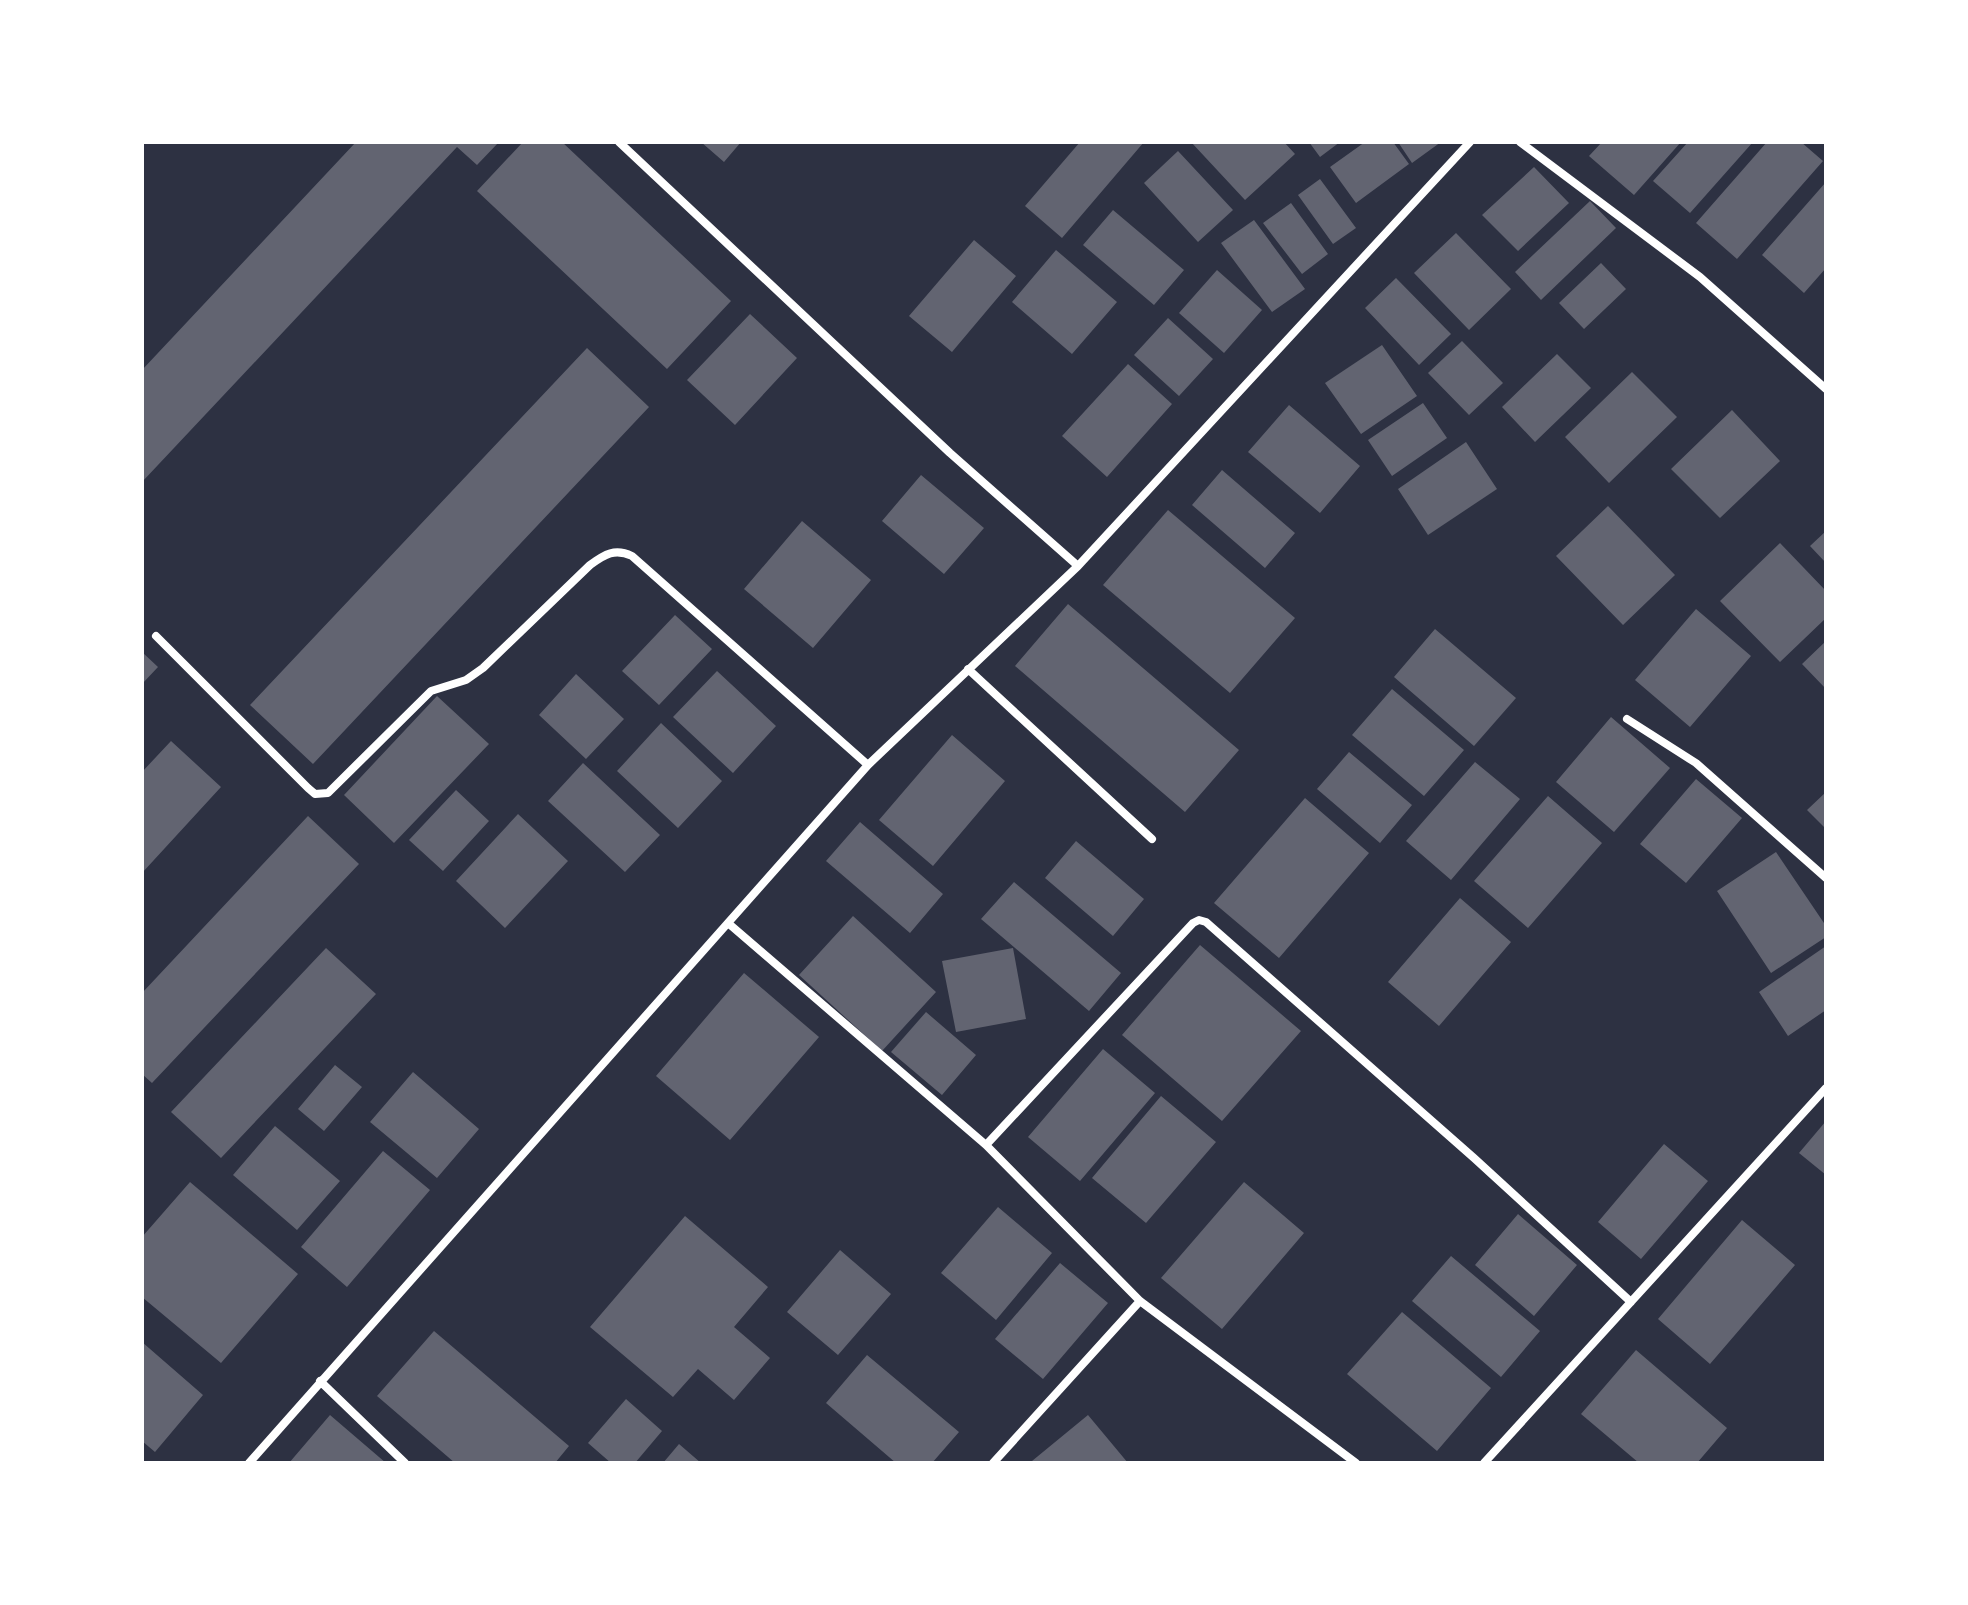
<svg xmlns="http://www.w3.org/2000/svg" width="1968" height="1605" viewBox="0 0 1968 1605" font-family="'Varela Round',sans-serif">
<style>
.building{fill:#626471}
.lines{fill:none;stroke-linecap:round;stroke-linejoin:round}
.minor{stroke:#fff;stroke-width:8}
</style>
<rect width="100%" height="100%" fill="#2d3142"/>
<path class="building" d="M 356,142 L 499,142 L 477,165 L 457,147 L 142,482 L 142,370 Z
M 523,142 L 562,142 L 731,301 L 667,369 L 477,191 Z
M 701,142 L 741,142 L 724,162 Z
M 1080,142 L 1144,142 L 1062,238 L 1025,206 Z
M 1191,142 L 1284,142 L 1295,154 L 1245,200 Z
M 1309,142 L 1340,142 L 1320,157 Z
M 1365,142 L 1393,142 L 1409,164 L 1356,203 L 1330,167 Z
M 1398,142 L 1441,142 L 1412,163 Z
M 1602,142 L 1681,142 L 1634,195 L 1589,156 Z
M 1688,142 L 1753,142 L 1690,213 L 1653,181 Z
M 1767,142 L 1801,142 L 1823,161 L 1737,259 L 1696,223 Z
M 1178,151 L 1233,210 L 1198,242 L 1144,183 Z
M 1534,167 L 1569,203 L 1518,251 L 1482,215 Z
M 1320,179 L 1356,228 L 1333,244 L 1298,195 Z
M 1826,182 L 1826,268 L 1804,293 L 1762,255 Z
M 1590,201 L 1616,228 L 1541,300 L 1515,272 Z
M 1291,203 L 1328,254 L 1302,274 L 1263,223 Z
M 1113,210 L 1184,270 L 1154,305 L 1083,245 Z
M 1254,220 L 1305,289 L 1272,312 L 1221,243 Z
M 1456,233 L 1511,289 L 1469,330 L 1414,273 Z
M 974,240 L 1016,276 L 952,352 L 909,316 Z
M 1056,250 L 1117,302 L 1072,354 L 1012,302 Z
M 1601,263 L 1626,289 L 1584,329 L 1559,303 Z
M 1217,270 L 1262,310 L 1224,353 L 1179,313 Z
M 1396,278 L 1451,334 L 1419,365 L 1365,308 Z
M 750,314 L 797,358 L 735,425 L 687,380 Z
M 1168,318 L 1213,359 L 1179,396 L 1134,355 Z
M 1462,341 L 1503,383 L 1469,415 L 1428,373 Z
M 1382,345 L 1417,396 L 1361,434 L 1325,383 Z
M 587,348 L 649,407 L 313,764 L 250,705 Z
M 1557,354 L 1591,388 L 1535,442 L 1502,407 Z
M 1128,364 L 1172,404 L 1107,477 L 1062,436 Z
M 1632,372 L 1677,417 L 1609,483 L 1565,437 Z
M 1423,403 L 1447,438 L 1392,476 L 1368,440 Z
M 1289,405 L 1360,466 L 1320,513 L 1248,452 Z
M 1732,410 L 1780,461 L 1720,518 L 1671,469 Z
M 1466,442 L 1497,489 L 1428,535 L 1398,489 Z
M 1222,470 L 1295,533 L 1265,568 L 1192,505 Z
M 921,475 L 984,528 L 944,574 L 882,521 Z
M 1608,506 L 1675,575 L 1623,625 L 1556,556 Z
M 1168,510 L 1295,618 L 1230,693 L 1103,585 Z
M 802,521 L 871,580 L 813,648 L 744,589 Z
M 1826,531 L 1826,563 L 1810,546 Z
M 1780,543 L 1826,591 L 1826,618 L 1780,662 L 1720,601 Z
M 1068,604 L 1239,750 L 1185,812 L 1015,666 Z
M 1696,609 L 1751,656 L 1690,727 L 1635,680 Z
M 675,615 L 712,649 L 659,705 L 622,671 Z
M 1435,629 L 1516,698 L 1474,746 L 1394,677 Z
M 1826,641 L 1826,689 L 1802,664 Z
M 142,652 L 158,667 L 142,684 Z
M 717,671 L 776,726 L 733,773 L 673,717 Z
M 576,674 L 624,719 L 586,759 L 539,715 Z
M 1392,689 L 1464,750 L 1424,796 L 1352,735 Z
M 437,696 L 489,744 L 394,843 L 344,795 Z
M 1611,717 L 1670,768 L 1614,832 L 1556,782 Z
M 661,723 L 722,781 L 678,828 L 617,771 Z
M 952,735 L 1005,781 L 933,866 L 879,820 Z
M 171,741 L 221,787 L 142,873 L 142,772 Z
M 1349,752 L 1412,805 L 1380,843 L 1317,789 Z
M 1475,762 L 1520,799 L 1451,880 L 1406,841 Z
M 583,763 L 660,835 L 625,872 L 548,801 Z
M 1696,779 L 1742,818 L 1686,883 L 1640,844 Z
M 456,790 L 489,821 L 443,871 L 409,840 Z
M 1826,792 L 1826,829 L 1807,810 Z
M 1548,796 L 1602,843 L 1528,928 L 1474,881 Z
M 1305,798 L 1369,853 L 1279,958 L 1214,903 Z
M 518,814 L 568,861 L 505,928 L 456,881 Z
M 308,816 L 359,864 L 152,1083 L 142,1074 L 142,993 Z
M 860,822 L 943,894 L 910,933 L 826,861 Z
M 1076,841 L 1144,899 L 1113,936 L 1045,878 Z
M 1776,852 L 1826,926 L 1826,937 L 1771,973 L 1717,891 Z
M 1014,882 L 1121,973 L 1089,1011 L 981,919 Z
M 1460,898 L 1511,942 L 1439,1026 L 1388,982 Z
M 853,916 L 936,992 L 882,1051 L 799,975 Z
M 1200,945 L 1301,1031 L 1222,1121 L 1122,1035 Z
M 1826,946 L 1826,1010 L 1788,1036 L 1759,992 Z
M 326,948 L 376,994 L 221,1158 L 171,1112 Z
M 1013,948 L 1026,1019 L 956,1032 L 942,961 Z
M 744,973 L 819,1037 L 730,1140 L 656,1076 Z
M 926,1012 L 976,1055 L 942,1095 L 891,1052 Z
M 1103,1049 L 1155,1093 L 1080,1181 L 1028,1137 Z
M 335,1065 L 362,1087 L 324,1131 L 298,1109 Z
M 413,1072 L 479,1129 L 437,1178 L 370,1122 Z
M 1161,1096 L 1216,1142 L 1146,1223 L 1092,1178 Z
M 1826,1121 L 1826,1175 L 1799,1153 Z
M 275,1126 L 340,1181 L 297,1230 L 233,1175 Z
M 1664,1144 L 1708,1181 L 1641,1259 L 1598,1222 Z
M 383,1151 L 430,1190 L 347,1287 L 301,1247 Z
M 190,1182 L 298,1274 L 221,1363 L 142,1297 L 142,1237 Z
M 1244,1182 L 1304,1233 L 1222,1329 L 1161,1278 Z
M 998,1207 L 1052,1253 L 996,1320 L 941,1273 Z
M 1518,1214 L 1577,1265 L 1534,1316 L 1475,1265 Z
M 685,1216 L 768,1287 L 734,1327 L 770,1358 L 734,1400 L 698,1369 L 673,1397 L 590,1327 Z
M 1742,1220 L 1795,1265 L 1710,1364 L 1658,1319 Z
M 840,1250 L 891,1294 L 838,1355 L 787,1312 Z
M 1451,1256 L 1540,1331 L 1501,1377 L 1412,1301 Z
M 1060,1263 L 1108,1303 L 1043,1379 L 995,1339 Z
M 1402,1312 L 1491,1388 L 1437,1451 L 1347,1374 Z
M 434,1331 L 569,1446 L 555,1463 L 455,1463 L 377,1396 Z
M 142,1342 L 203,1395 L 155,1452 L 142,1441 Z
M 1636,1350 L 1727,1428 L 1697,1463 L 1639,1463 L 1581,1414 Z
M 867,1355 L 959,1432 L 932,1463 L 896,1463 L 826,1403 Z
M 626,1399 L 662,1431 L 635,1463 L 611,1463 L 588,1443 Z
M 330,1415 L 386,1463 L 289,1463 Z
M 1088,1415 L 1128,1463 L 1034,1463 L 1032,1461 Z
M 679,1444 L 701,1463 L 663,1463 Z"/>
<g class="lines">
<path class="minor" d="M 619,142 L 950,453 L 1078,566
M 1520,142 L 1700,277 L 1826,389
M 156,636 L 308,788 L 315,794 L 328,793 L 431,691 L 466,680 L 483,668 L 590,565 C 605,554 615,548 632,556 L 868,765
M 968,669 L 1152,839
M 1627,719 L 1696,763 L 1826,878
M 728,923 L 986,1145 L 1140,1301 L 1356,1463
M 986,1145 L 1193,923 L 1199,920 L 1206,922 L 1474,1158 L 1631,1302
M 320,1381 L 405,1463
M 249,1463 L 868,765 L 1078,566 L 1470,142
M 993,1463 L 1140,1301
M 1484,1463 L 1826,1088"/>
</g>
<rect width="1968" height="1605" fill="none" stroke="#ffffff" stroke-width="288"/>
</svg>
